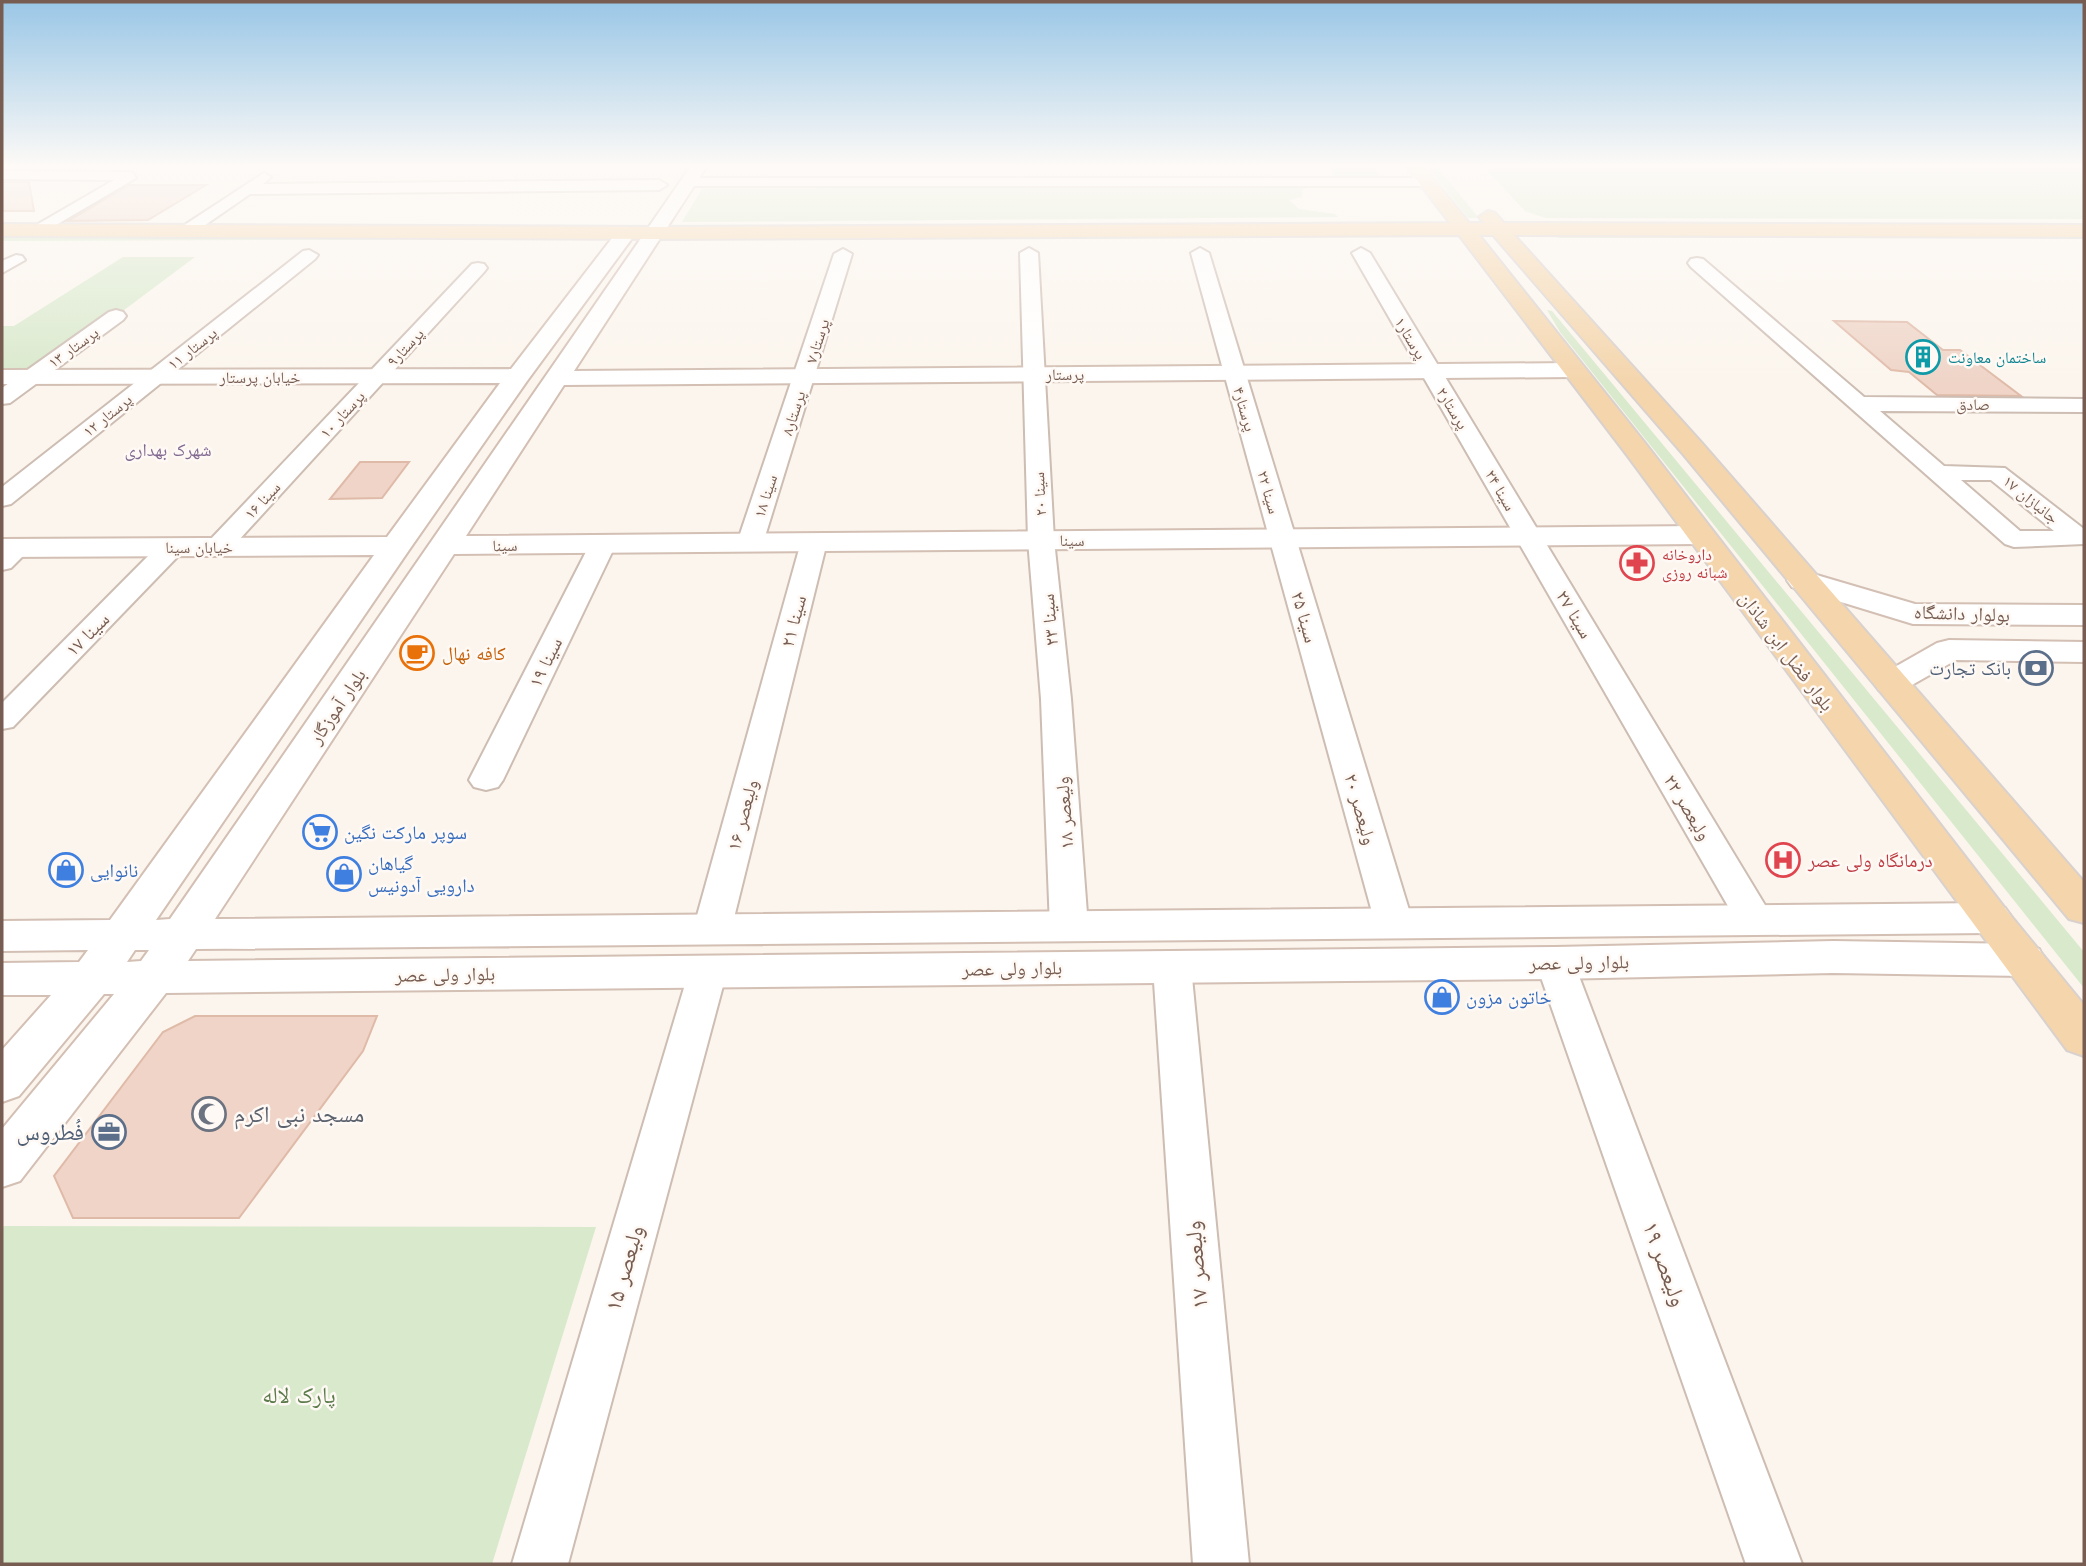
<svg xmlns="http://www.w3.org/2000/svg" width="2086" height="1566" viewBox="0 0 2086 1566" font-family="Jost,'Noto Naskh Arabic',sans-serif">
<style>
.green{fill:#d9e9cc}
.building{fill:#efd4c7;stroke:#e0baa8;stroke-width:2}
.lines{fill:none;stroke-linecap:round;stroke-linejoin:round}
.street-casing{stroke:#cdbdb3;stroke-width:4}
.secondary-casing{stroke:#d3bfb3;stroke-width:4}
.primary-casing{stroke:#d9d1ce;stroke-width:4}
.street{fill:#fff;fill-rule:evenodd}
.secondary{fill:#fff;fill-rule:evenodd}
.primary{fill:#f4d5ac;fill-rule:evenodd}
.labels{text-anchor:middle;stroke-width:5;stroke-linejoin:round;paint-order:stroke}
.far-street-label{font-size:16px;fill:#765c51;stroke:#fef9f4}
.far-culture-label{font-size:16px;fill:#0d838f;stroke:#fef9f4;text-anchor:start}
.far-health-label{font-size:16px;fill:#be3a42;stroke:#fef9f4;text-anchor:start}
.far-neighbourhood-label{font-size:18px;fill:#816991;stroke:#fef9f4}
.street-label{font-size:19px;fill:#765c51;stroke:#fef9f4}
.food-label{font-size:19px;fill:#c56008;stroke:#fef9f4;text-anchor:start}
.service-label{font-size:19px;fill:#4e5e75;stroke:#fef9f4;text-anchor:end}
.shop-label{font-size:19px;fill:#366cbe;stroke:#fef9f4;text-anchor:start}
.health-label{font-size:19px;fill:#be3a42;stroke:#fef9f4;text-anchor:start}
.near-worship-label{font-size:23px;fill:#5b616d;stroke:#fef9f4;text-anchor:start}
.near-service-label{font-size:23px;fill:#4e5e75;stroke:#fef9f4;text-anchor:end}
.near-street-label{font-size:23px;fill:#765c51;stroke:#fef9f4}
.near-park-label{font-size:23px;fill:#5b7a4a;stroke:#fef9f4}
</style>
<rect width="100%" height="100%" fill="#fbf5ed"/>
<path class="green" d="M 1329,166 L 1373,166 L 1380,176 L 1335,176 Z
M 1427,166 L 1436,166 L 1479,218 L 1468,218 Z
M 1483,166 L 2084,166 L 2084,219 L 1546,218 L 1525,211 Z
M 1312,186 L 1302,190 L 1302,197 L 1289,200 L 1299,209 L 1335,214 L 1338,217 L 682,222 L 702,189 Z
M 1422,233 L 1425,237 L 670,240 L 677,236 Z
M 475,235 L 479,237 L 468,239 L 2,241 L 2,237 Z
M 1551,236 L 2084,236 L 2084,238 L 1560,238 Z
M 123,257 L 195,257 L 116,316 L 29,372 L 2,372 L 2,326 L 14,326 Z
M 1547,310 L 1552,311 L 2084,952 L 2084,988 L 1560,332 Z
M 4,1226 L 596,1227 L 492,1564 L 2,1564 L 2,1230 Z"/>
<path class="building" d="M 2,182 L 29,182 L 34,211 L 2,211 Z
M 129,185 L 206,185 L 148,220 L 68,221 Z
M 1834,321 L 1907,322 L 1943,350 L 1960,350 L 2021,396 L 1937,395 L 1909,372 L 1891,370 Z
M 360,462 L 409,462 L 382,498 L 330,499 Z
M 195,1016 L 377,1016 L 363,1051 L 239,1218 L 73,1218 L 54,1176 L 163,1032 Z"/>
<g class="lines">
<g class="street-casing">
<path id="street" d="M 2,171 L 128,172 L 133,173 L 136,178 L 39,235 L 31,230 L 33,227 L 114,180 L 2,179 Z
M 264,173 L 271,177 L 263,184 L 659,180 L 667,185 L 659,190 L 250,194 L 192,234 L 180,234 L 178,231 L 180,228 Z
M 688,178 L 1426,178 L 1433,182 L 1426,186 L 683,186 L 680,183 L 683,180 Z
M 1029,248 L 1038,253 L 1054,540 L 1071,699 L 1088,927 L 1082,936 L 1069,940 L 1056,936 L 1050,927 L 1041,699 L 1028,540 L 1020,253 Z
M 1200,248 L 1209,253 L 1413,923 L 1407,932 L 1394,936 L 1381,932 L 1375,923 L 1191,253 Z
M 1361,248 L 1370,253 L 1774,920 L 1768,929 L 1755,933 L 1742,929 L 1736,920 L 1352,253 Z
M 843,249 L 852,254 L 763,543 L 759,549 L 750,551 L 741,549 L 737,543 L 834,254 Z
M 309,250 L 318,255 L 315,259 L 11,504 L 2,506 L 2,487 L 303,251 Z
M 16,255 L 22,256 L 25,260 L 2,273 L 2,261 Z
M 1697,258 L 1703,259 L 1864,397 L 2084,399 L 2084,412 L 1880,411 L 1944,466 L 2005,468 L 2084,529 L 2084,544 L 2014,547 L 2005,544 L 1691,267 L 1688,263 L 1691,259 ZM 1961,480 L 1991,480 L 2054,531 L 2020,531 Z
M 478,263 L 484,264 L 487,268 L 484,272 L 227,553 L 218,555 L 209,553 L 205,547 L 209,541 L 472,264 Z
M 116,310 L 123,312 L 126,316 L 123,320 L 10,403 L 2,404 L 2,388 L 109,312 Z
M 814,534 L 823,536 L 827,542 L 731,930 L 725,939 L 712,943 L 699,939 L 693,930 L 801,542 L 805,536 Z
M 603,536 L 612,538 L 616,544 L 503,780 L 498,787 L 486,790 L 474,787 L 469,780 L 590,544 L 594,538 Z
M 172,539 L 181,541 L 185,547 L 181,553 L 13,727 L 2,729 L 2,703 L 163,541 Z
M 18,540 L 27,542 L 31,548 L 11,568 L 2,570 L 2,549 L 9,542 Z
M 1555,949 L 1569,953 L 1574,963 L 1802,1564 L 1746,1564 L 1536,963 L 1541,953 Z
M 1172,953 L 1186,957 L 1191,967 L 1249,1564 L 1193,1564 L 1153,967 L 1158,957 Z
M 708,957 L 722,961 L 727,971 L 568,1564 L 512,1564 L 689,971 L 694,961 Z"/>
</g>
<g class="secondary-casing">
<path id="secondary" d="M 691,166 L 707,166 L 574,371 L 1572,363 L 1580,365 L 1584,370 L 1580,375 L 1572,377 L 564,385 L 466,536 L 1699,526 L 1710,529 L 1714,535 L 1710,541 L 1699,544 L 454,554 L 215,919 L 1990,903 L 2005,908 L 2012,918 L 2005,928 L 1990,933 L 196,949 L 188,961 L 1555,947 L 1833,941 L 2023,944 L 2039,949 L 2045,960 L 2039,971 L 2023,976 L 1833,973 L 1555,979 L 166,993 L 20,1181 L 2,1187 L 2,1129 L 114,994 L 104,994 L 19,1096 L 2,1102 L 2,1050 L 51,995 L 2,995 L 2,963 L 79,962 L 88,950 L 2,951 L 2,921 L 110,920 L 374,555 L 2,557 L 2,539 L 387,537 L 500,383 L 2,384 L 2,370 L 511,369 L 616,233 L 630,233 L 633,237 L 527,381 L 409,550 L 156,920 L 170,919 ZM 135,950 L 149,950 L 141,961 L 127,962 Z
M 1803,571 L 1915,604 L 2084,605 L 2084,625 L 1913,624 L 1792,587 L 1787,580 L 1792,573 Z
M 1949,640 L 2084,642 L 2084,662 L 1956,660 L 1903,690 L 1891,693 L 1879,690 L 1874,683 L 1879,676 L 1937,643 Z"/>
</g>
<g class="primary-casing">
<path id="primary" d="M 1406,166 L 1423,166 L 1469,223 L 1484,223 L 1479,217 L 1488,211 L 1495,213 L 1504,223 L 2084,225 L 2084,237 L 1514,235 L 1701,442 L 2084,882 L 2084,923 L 2069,919 L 1683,454 L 1493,235 L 1479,235 L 1645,443 L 2011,916 L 2084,1005 L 2084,1056 L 2067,1050 L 1627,455 L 1459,235 L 655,239 L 2,236 L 2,224 L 655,227 L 1450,223 Z"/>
</g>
<use href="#street" class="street"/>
<use href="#secondary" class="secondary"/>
<use href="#primary" class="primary"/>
</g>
<linearGradient id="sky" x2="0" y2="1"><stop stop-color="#99c6e6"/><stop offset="0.43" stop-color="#fdfaf7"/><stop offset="1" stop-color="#fdfaf7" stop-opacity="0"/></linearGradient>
<rect width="2086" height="385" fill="url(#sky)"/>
<defs>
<g id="building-ring" transform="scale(1.75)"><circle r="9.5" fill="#fef9f4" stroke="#0f9aa8" stroke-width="1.5"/><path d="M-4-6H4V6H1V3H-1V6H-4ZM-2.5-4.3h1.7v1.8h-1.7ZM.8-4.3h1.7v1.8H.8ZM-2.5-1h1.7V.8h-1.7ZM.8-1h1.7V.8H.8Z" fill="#0f9aa8"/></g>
<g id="pharmacy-ring" transform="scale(1.75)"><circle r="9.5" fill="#fef9f4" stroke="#e0444e" stroke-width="1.5"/><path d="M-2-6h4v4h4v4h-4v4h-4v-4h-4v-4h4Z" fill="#e0444e"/></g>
<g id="cafe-ring" transform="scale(1.75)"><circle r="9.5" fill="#fef9f4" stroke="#e8710a" stroke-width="1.5"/><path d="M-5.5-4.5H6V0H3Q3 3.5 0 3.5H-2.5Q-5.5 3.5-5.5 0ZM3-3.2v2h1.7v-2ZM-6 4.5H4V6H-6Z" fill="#e8710a"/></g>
<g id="bank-ring" transform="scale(1.75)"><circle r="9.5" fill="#fef9f4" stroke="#5c6f8a" stroke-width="1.5"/><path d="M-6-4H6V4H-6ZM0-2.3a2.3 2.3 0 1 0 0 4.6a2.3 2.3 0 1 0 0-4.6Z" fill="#5c6f8a"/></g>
<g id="supermarket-ring" transform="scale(1.75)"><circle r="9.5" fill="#fef9f4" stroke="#3f7fe0" stroke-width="1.5"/><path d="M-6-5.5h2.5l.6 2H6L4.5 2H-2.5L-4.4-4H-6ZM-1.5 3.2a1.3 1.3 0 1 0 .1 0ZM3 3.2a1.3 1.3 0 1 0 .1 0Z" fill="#3f7fe0"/></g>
<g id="hospital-ring" transform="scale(1.75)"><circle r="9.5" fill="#fef9f4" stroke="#e0444e" stroke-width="1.5"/><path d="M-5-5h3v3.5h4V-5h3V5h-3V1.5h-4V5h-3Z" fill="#e0444e"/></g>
<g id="shop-ring" transform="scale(1.75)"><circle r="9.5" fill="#fef9f4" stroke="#3f7fe0" stroke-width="1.5"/><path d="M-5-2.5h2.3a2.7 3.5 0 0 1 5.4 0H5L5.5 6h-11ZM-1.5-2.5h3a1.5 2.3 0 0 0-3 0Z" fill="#3f7fe0"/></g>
<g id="mosque-ring" transform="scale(1.75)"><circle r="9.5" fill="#fef9f4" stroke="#6b7280" stroke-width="1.5"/><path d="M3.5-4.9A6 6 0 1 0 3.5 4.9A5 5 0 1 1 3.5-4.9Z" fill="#6b7280"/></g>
<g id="office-ring" transform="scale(1.75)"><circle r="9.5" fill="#fef9f4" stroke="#5c6f8a" stroke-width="1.5"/><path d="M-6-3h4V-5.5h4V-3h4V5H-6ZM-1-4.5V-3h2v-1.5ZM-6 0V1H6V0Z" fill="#5c6f8a"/></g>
</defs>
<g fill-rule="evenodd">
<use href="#building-ring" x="1923" y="357"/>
<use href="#pharmacy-ring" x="1637" y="563"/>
<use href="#cafe-ring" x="417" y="653"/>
<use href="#bank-ring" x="2036" y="668"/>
<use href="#supermarket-ring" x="320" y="832"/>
<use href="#hospital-ring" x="1783" y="860"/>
<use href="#shop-ring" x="66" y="870"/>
<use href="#shop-ring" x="344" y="874"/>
<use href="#shop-ring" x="1442" y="997"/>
<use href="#mosque-ring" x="209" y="1114"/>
<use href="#office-ring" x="109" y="1132"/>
</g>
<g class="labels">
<g class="far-street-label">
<text transform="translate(1411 338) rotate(59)" y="6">پرستار۱</text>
<text transform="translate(817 341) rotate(-72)" y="6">پرستار۷</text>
<text transform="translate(73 347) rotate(-36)" y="6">پرستار ۱۳</text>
<text transform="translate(405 347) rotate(-47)" y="6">پرستار۹</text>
<text transform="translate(192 348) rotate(-38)" y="6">پرستار ۱۱</text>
<text x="1065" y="380">پرستار</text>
<text x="260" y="383">خیابان پرستار</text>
<text x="1973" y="410">صادق</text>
<text transform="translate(1453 408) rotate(59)" y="6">پرستار۲</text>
<text transform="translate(1245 409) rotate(74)" y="6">پرستار۴</text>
<text transform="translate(793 413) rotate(-72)" y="6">پرستار۸</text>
<text transform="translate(342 414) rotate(-47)" y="6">پرستار ۱۰</text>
<text transform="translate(107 415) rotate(-39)" y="6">پرستار ۱۲</text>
<text transform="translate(1501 490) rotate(60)" y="6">سینا ۲۴</text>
<text transform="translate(1269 492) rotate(74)" y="6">سینا ۲۲</text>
<text transform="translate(1039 494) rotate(-93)" y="6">سینا ۲۰</text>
<text transform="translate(765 496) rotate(-72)" y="6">سینا ۱۸</text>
<text transform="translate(2031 499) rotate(39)" y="6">جانبازان ۱۷</text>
<text transform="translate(262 500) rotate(-47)" y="6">سینا ۱۶</text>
<text x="1072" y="546">سینا</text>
<text transform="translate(505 545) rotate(-1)" y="6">سینا</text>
<text x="199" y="553">خیابان سینا</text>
</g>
<g class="far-culture-label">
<text x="1948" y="363">ساختمان معاونت</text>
</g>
<g class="far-health-label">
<text x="1662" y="560">داروخانه<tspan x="1662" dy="18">شبانه روزی</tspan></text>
</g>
<g class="far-neighbourhood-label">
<text x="168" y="456">شهرک بهداری</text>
</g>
<g class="street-label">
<text transform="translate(1962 613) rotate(2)" y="7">بولوار دانشگاه</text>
<text transform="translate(1575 614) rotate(59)" y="7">سینا ۲۷</text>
<text transform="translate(1305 617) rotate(74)" y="7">سینا ۲۵</text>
<text transform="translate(1049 620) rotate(-95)" y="7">سینا ۲۳</text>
<text transform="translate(793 621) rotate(-75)" y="7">سینا ۲۱</text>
<text transform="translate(87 634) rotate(-45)" y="7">سینا ۱۷</text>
<text transform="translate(1787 651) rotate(53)" y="7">بلوار فضل ابن شاذان</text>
<text transform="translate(545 662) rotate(-64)" y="7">سینا ۱۹</text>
<text transform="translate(337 706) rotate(-56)" y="7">بلوار آموزگار</text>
<text transform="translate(1688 807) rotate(59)" y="7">ولیعصر ۲۲</text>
<text transform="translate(1361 809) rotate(74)" y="7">ولیعصر ۲۰</text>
<text transform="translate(1064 813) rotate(-94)" y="7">ولیعصر ۱۸</text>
<text transform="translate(742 815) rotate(-75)" y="7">ولیعصر ۱۶</text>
<text transform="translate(1579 962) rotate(-1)" y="7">بلوار ولی عصر</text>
<text transform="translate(1012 968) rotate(-1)" y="7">بلوار ولی عصر</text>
<text transform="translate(445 974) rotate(-1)" y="7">بلوار ولی عصر</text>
</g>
<g class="food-label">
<text x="442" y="660">کافه نهال</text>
</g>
<g class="service-label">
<text x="2011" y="675">بانک تجارت</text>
</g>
<g class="shop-label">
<text x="344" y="839">سوپر مارکت نگین</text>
<text x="368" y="870">گیاهان<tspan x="368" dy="22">دارویی آدونیس</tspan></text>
<text x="90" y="877">نانوایی</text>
<text x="1466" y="1004">خاتون مزون</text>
</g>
<g class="health-label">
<text x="1808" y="867">درمانگاه ولی عصر</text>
</g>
<g class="near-worship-label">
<text x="234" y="1122">مسجد نبی اکرم</text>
</g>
<g class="near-service-label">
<text x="84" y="1140">فُطروس</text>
</g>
<g class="near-street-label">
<text transform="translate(1665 1264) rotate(70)" y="8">ولیعصر ۱۹</text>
<text transform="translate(1196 1265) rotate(-95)" y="8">ولیعصر ۱۷</text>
<text transform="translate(624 1268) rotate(-74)" y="8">ولیعصر ۱۵</text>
</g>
<g class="near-park-label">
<text x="299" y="1403">پارک لاله</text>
</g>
</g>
<rect width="2086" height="1566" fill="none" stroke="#765c51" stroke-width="7"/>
</svg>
